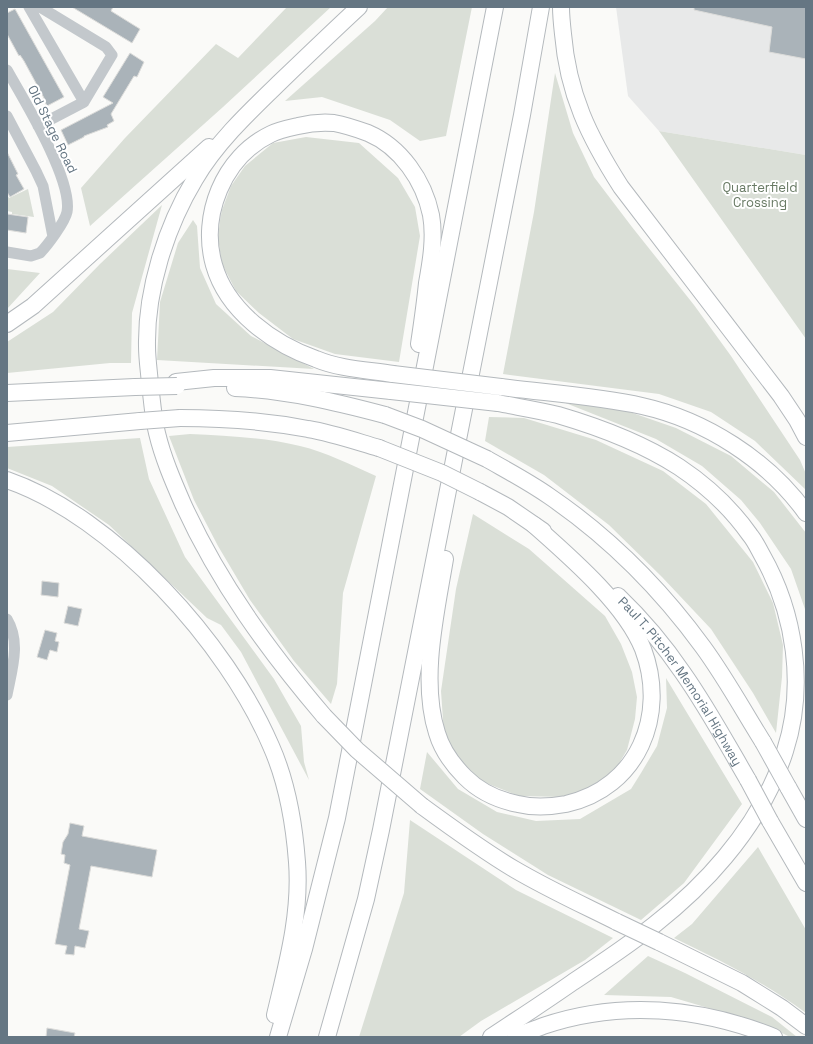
<svg xmlns="http://www.w3.org/2000/svg" width="813" height="1044" viewBox="0 0 813 1044" font-family="'Space Grotesk',sans-serif">
<style>
.built{fill:#e8e9e9}
.green{fill:#dadfd7}
.building{fill:#aab3b9;stroke:#dcdcda}
.lines{fill:none;stroke-linecap:round;stroke-linejoin:round}
.highway-casing{stroke:#b4b9bd;stroke-width:18}
.minor{stroke:#c3c8cc;stroke-width:11}
.highway{stroke:#fff;stroke-width:16}
.highway-bridge-casing{stroke:#b4b9bd;stroke-width:18;stroke-linecap:butt}
.highway-bridge{stroke:#fff;stroke-width:16}
.labels{text-anchor:middle;stroke-width:4;stroke-linejoin:round;paint-order:stroke}
.street-label{font-size:13px;fill:#657683;stroke:#fff}
.park-label{font-size:13px;fill:#687a64;stroke:#fff}
</style>
<rect width="100%" height="100%" fill="#fafaf8"/>
<path class="built" d="M 616,7 L 806,7 L 806,155 L 659,131 L 628,96 Z"/>
<path class="green" d="M 287,7 L 331,7 L 223,107 L 90,226 L 81,188 L 125,138 L 216,44 L 238,58 Z
M 388,7 L 472,7 L 446,136 L 420,141 L 390,120 L 322,97 L 285,101 L 375,21 Z
M 555,73 L 573,133 L 594,177 L 632,227 L 694,305 L 731,356 L 800,460 L 806,474 L 806,490 L 755,441 L 711,412 L 659,394 L 503,374 L 534,212 Z
M 659,131 L 806,155 L 806,339 Z
M 306,137 L 359,143 L 398,178 L 415,207 L 420,236 L 399,362 L 335,354 L 293,339 L 259,313 L 236,291 L 222,264 L 218,238 L 220,220 L 222,210 L 231,186 L 245,166 L 273,143 Z
M 28,189 L 34,217 L 12,214 L 12,212 L 7,211 L 7,195 L 9,198 Z
M 162,205 L 132,313 L 131,363 L 110,363 L 7,373 L 7,342 L 53,312 L 100,264 Z
M 193,220 L 197,226 L 200,268 L 216,304 L 251,336 L 314,369 L 157,360 L 160,302 L 178,243 Z
M 7,269 L 40,273 L 7,309 Z
M 563,402 L 624,410 L 676,428 L 731,456 L 774,492 L 806,533 L 806,612 L 791,569 L 760,523 L 741,500 L 702,466 L 656,439 Z
M 489,417 L 524,418 L 596,440 L 663,471 L 706,504 L 753,562 L 773,603 L 783,645 L 782,677 L 776,733 L 753,693 L 711,629 L 662,577 L 609,525 L 544,475 L 485,441 Z
M 190,434 C 227,436 264,437 300,446 C 326,452 351,465 376,476 L 343,593 L 337,684 L 331,704 L 294,661 L 250,600 L 218,546 L 194,500 L 169,436 Z
M 140,438 L 149,479 L 185,557 L 274,679 L 301,726 L 304,762 L 309,780 L 241,652 L 221,625 L 207,618 L 109,525 L 52,486 L 7,468 L 7,447 Z
M 473,514 L 529,549 L 605,616 L 621,644 L 632,672 L 637,697 L 635,719 L 627,750 L 617,767 L 601,780 L 584,790 L 563,797 L 519,796 L 481,781 L 456,755 L 444,735 L 441,691 L 456,589 Z
M 666,678 L 742,804 L 684,883 L 641,920 L 548,875 L 483,834 L 420,789 L 427,752 L 458,789 L 497,812 L 536,821 L 580,819 L 631,789 L 641,773 L 657,746 L 667,708 Z
M 410,820 L 516,890 L 613,938 L 585,960 L 481,1021 L 459,1037 L 359,1037 L 404,893 Z
M 758,847 L 806,930 L 806,1013 C 765,983 720,960 674,938 L 692,924 Z
M 648,956 L 685,973 L 772,1017 L 797,1037 L 790,1037 L 766,1025 L 671,997 L 604,995 Z"/>
<path class="building" d="M 72,7 L 113,7 L 111,11 L 140,29 L 132,43 Z
M 694,7 L 806,7 L 806,59 L 769,52 L 772,27 L 694,10 Z
M 15,9 L 64,97 L 47,106 L 43,98 L 44,98 L 24,61 L 20,55 L 19,56 L 7,34 L 7,13 Z
M 130,53 L 144,62 L 137,77 L 134,76 L 111,114 L 114,121 L 107,125 L 108,127 L 84,136 L 84,137 L 68,145 L 61,130 L 113,103 L 103,97 Z
M 7,152 L 18,174 L 16,175 L 24,189 L 10,197 L 7,192 Z
M 7,214 L 28,217 L 26,233 L 7,230 Z
M 42,581 L 59,583 L 58,597 L 41,595 Z
M 68,606 L 82,609 L 78,626 L 64,623 Z
M 45,630 L 57,633 L 55,641 L 59,642 L 57,652 L 50,650 L 47,660 L 37,657 Z
M 70,823 L 84,826 L 82,836 L 157,850 L 152,877 L 91,866 L 79,929 L 89,931 L 85,948 L 75,946 L 74,955 L 65,954 L 67,946 L 55,944 L 70,865 L 64,863 L 65,855 L 61,854 L 63,842 L 68,834 Z
M 47,1028 L 75,1033 L 74,1037 L 46,1037 Z"/>
<g class="lines">
<g class="highway-casing">
<g id="highway">
<path d="M 561,7 C 561,16 562,25 563,34 C 568,94 589,137 621,187 L 781,396 L 797,420 L 806,437"/>
<path d="M 7,324 L 33,306 L 209,147"/>
<path d="M 393,374 C 368,370 340,369 316,359 C 273,344 227,311 214,265 C 200,216 223,157 271,134 C 279,130 289,128 298,126 C 310,123 322,122 334,123 C 345,125 357,129 368,133 C 401,147 424,181 431,215 C 435,237 431,261 427,283 C 425,303 422,324 419,344"/>
<path d="M 176,382 L 214,378 L 270,378 L 391,391"/>
<path d="M 501,387 C 547,393 596,396 642,406 C 705,420 768,460 806,513"/>
<path d="M 235,388 C 286,390 336,402 385,415"/>
<path d="M 7,393 L 135,387"/>
<path d="M 180,418 C 223,418 266,421 308,429 C 332,433 355,441 379,448"/>
<path d="M 7,433 L 140,421"/>
<path d="M 487,459 C 508,471 529,482 549,496 C 609,537 660,588 703,647 C 725,677 743,710 763,742"/>
<path d="M 7,480 C 114,517 227,643 271,746 C 287,782 294,822 297,862 C 301,914 287,964 275,1015"/>
<path d="M 480,492 L 508,507 L 543,531"/>
<path d="M 445,559 C 436,613 420,680 437,733 C 442,750 453,765 465,777 C 479,791 498,800 518,804 C 534,808 550,807 566,804 C 638,788 668,715 643,649 C 625,604 570,557 534,525"/>
<path id="s1" d="M 618,596 C 642,619 664,645 683,673 C 707,707 727,744 748,780"/>
<path d="M 324,716 C 268,650 219,583 183,504 C 173,481 163,458 157,433 C 153,417 152,400 150,384 C 149,371 147,359 147,346 C 146,290 166,227 195,179 C 217,142 249,112 280,82 C 306,57 332,32 359,7"/>
<path d="M 788,787 L 806,819"/>
<path d="M 422,806 C 452,828 482,850 514,869 C 548,889 583,905 617,922"/>
<path d="M 770,821 L 806,883"/>
<path d="M 659,942 L 742,983 L 782,1008 L 806,1026"/>
<path d="M 278,1037 L 304,949 L 337,818 L 495,7"/>
<path d="M 327,1037 L 366,899 L 381,830 L 522,115 L 541,7"/>
<path d="M 491,1037 C 518,1019 546,1001 573,982 C 629,945 682,909 725,857 C 751,826 773,789 785,751 C 806,686 795,613 762,555 C 758,548 755,541 750,535 C 731,508 706,485 679,467 C 642,443 599,427 558,415 C 538,410 518,407 498,403"/>
<path d="M 515,1037 C 524,1032 534,1030 543,1026 C 619,1000 700,1007 774,1037"/>
</g>
</g>
<path class="minor" d="M 29,7 L 84,102
M 7,70 C 24,100 73,180 67,212 C 65,222 47,246 40,253 L 31,256 L 7,252
M 7,116 L 36,171 L 43,186 L 53,237
M 38,126 L 84,102 L 112,55 L 106,47 L 40,7
M 7,619 C 21,642 12,669 7,695"/>
<use href="#highway" class="highway"/>
<g class="highway-bridge-casing">
<path id="highway-bridge" d="M 393,374 L 501,387
M 135,387 L 177,386
M 391,391 L 498,403
M 385,415 L 422,429 L 487,459
M 140,421 L 180,418
M 379,448 L 442,473 L 480,492
M 324,716 L 357,750 L 422,806
M 763,742 L 788,787
M 748,780 L 770,821
M 617,922 L 659,942"/>
</g>
<use href="#highway-bridge" class="highway-bridge"/>
</g>
<g class="labels">
<g class="street-label">
<text transform="translate(53 129) rotate(64)" y="5">Old Stage Road</text>
<text dy="5" stroke="none"><textPath href="#s1" startOffset="106">Paul T. Pitcher Memorial Highway</textPath></text>
</g>
<g class="park-label">
<text x="760" y="192">Quarterfield<tspan x="760" dy="15">Crossing</tspan></text>
</g>
</g>
<rect width="813" height="1044" fill="none" stroke="#657683" stroke-width="16"/>
</svg>
